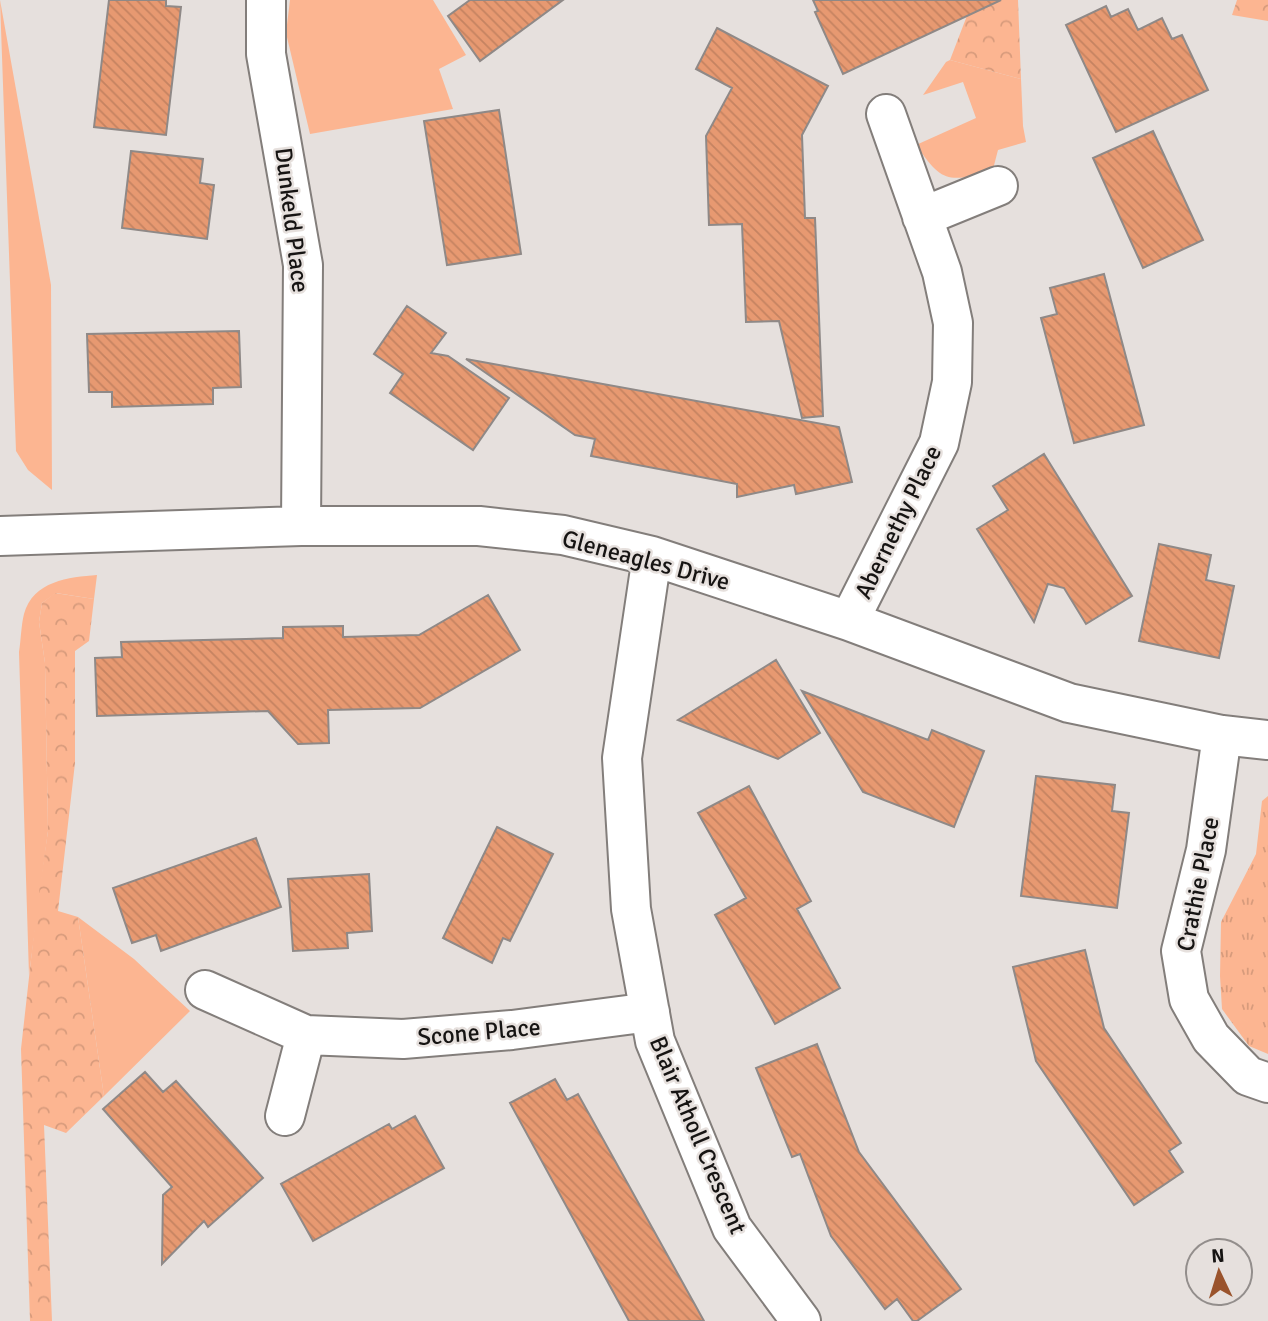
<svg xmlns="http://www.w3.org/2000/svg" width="1268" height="1321" viewBox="0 0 1268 1321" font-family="Signika,sans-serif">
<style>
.grass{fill:#fcb591}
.forest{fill:url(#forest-crowns)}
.park{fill:url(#park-tufts)}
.building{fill:url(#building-back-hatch);stroke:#8f8987;stroke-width:2}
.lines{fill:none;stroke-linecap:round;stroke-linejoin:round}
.minor-casing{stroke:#837e7b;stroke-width:42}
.minor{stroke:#fff;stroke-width:38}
.labels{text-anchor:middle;stroke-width:5;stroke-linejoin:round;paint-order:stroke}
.street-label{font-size:24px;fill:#161413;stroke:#e6e0dd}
</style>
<defs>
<pattern id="forest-crowns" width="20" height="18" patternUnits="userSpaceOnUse" patternTransform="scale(1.75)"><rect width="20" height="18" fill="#fcb591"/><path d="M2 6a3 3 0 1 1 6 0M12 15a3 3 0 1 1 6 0" fill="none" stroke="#d79b7c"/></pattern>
<pattern id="park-tufts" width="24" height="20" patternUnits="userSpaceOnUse" patternTransform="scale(1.75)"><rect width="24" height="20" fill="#fcb591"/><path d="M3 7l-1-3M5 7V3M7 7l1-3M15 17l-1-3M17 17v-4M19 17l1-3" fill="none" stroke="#d79b7c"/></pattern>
<pattern id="building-back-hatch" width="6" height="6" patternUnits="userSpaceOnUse" patternTransform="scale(1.75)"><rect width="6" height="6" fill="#e79971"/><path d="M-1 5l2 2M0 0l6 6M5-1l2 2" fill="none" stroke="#c58361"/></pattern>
</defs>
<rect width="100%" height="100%" fill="#e6e0dd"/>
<path class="grass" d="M 0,0 L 51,285 L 52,490 L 28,470 L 16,451 Z
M 290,0 L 433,0 L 466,55 L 439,69 L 453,109 L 310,134 L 286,33 Z
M 950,60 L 1021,79 L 1023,126 L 1026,142 L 998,150 L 992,173 C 947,180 944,185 916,145 L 976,118 L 963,82 L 923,95 L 946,62 Z
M 97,575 L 94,599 L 56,593 L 42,603 L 39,622 L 45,663 L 48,831 L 29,975 L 19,652 C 21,640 21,626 24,614 C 33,581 69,577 97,575 Z
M 78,917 L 134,959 L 190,1011 L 104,1096 Z"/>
<path class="forest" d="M 973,0 L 1018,0 L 1021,79 L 950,60 Z
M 1237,0 L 1268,0 L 1268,21 L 1232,15 Z
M 55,593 L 94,599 L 89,641 L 75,651 L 75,763 L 58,911 L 78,917 L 104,1096 L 66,1133 L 44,1125 L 52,1321 L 30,1321 L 21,1049 L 37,906 L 48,831 L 45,663 L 39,622 L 42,603 Z"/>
<path class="park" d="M 1268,796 L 1268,1054 L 1249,1046 L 1222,1009 L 1220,976 L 1221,922 L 1256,854 L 1262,801 Z"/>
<path class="building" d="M 109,0 L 166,0 L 166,6 L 181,7 L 166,135 L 94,127 Z
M 470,0 L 563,0 L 480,61 L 448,16 Z
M 813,0 L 1001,0 L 843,74 L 815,12 L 818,11 Z
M 1106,6 L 1111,17 L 1128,9 L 1138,30 L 1162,18 L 1172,39 L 1182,35 L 1208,90 L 1116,132 L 1066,25 Z
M 717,28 L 828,86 L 802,135 L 805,218 L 815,218 L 823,416 L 802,418 L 779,321 L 746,322 L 742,224 L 709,225 L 706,136 L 732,88 L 696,69 Z
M 499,110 L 521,254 L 447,265 L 424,121 Z
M 1153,131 L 1203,240 L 1143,268 L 1093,158 Z
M 131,151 L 203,159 L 200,183 L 214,185 L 207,239 L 122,228 Z
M 1104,274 L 1144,425 L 1074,443 L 1041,318 L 1057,314 L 1050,288 Z
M 407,306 L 446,333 L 431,353 L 448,356 L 509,398 L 473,450 L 390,393 L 403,374 L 374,354 Z
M 239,331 L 241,387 L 213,388 L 213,404 L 112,407 L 112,392 L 89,392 L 87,334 Z
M 466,359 L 839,427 L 852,482 L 796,494 L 794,485 L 737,497 L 737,484 L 591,456 L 595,439 L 575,435 Z
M 1044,454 L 1132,596 L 1086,624 L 1064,588 L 1048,584 L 1034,622 L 977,529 L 1008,510 L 993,486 Z
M 1159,544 L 1211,555 L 1206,580 L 1234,586 L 1219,658 L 1139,641 Z
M 488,595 L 520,650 L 420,708 L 328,710 L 329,743 L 298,744 L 268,711 L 97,716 L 95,658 L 122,657 L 121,642 L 283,638 L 283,627 L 343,626 L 343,637 L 419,635 Z
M 776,660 L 820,733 L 778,759 L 678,720 Z
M 802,691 L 928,740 L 932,730 L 984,751 L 954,827 L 863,792 Z
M 1036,776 L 1115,785 L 1112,811 L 1129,813 L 1117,908 L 1021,896 Z
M 749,786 L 811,901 L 797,909 L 840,988 L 775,1024 L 715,915 L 746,898 L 698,813 Z
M 497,827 L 553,854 L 510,941 L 503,938 L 492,963 L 443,938 Z
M 256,838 L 281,907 L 161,951 L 156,935 L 132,943 L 113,888 Z
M 369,874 L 372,931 L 347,933 L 348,948 L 293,951 L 288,879 Z
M 1085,950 L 1104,1028 L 1181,1143 L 1169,1151 L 1183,1172 L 1134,1205 L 1036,1061 L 1013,967 Z
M 817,1044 L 859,1152 L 961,1289 L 917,1321 L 913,1321 L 897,1299 L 885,1309 L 831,1236 L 800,1154 L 792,1157 L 756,1068 Z
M 145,1072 L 163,1092 L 176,1081 L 263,1178 L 208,1227 L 204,1221 L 162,1264 L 163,1195 L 172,1187 L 103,1109 Z
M 555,1079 L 567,1100 L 578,1094 L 704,1321 L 629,1321 L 510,1103 Z
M 415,1116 L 444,1168 L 313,1241 L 281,1184 L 389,1124 L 392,1129 Z"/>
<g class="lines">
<g class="minor-casing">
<path id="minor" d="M 266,0 L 266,54 L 303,265 L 301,526
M 922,217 L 998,186
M 0,536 L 301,526 L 479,526 L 563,535 L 652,556 L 849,621 L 1069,703 L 1222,735 L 1268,740
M 652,556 L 622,758 L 631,909 L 655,1041 L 732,1228 L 801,1321
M 849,621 L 939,443 L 952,382 L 953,323 L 942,272 L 886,114
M 1222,735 L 1206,850 L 1181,951 L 1189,999 L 1211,1038 L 1248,1076 L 1268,1083
M 205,990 L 306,1035 L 403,1039 L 512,1030 L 650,1012
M 285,1116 L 306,1035"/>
</g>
<use href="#minor" class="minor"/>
</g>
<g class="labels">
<g class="street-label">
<text transform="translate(292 220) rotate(83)" y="8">Dunkeld Place</text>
<text transform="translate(898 522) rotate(-64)" y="8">Abernethy Place</text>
<text transform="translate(646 560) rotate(15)" y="8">Gleneagles Drive</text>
<text transform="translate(1198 884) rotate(-79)" y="8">Crathie Place</text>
<text transform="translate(479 1032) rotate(-5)" y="8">Scone Place</text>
<text transform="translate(698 1135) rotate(67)" y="8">Blair Atholl Crescent</text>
</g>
</g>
<g transform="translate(1219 1272) rotate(356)"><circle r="33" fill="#e6e0dd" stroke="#938e8c" stroke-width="2"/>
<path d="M0-5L12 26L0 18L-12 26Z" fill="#9a532c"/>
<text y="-10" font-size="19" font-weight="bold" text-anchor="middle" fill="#161413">N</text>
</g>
</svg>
